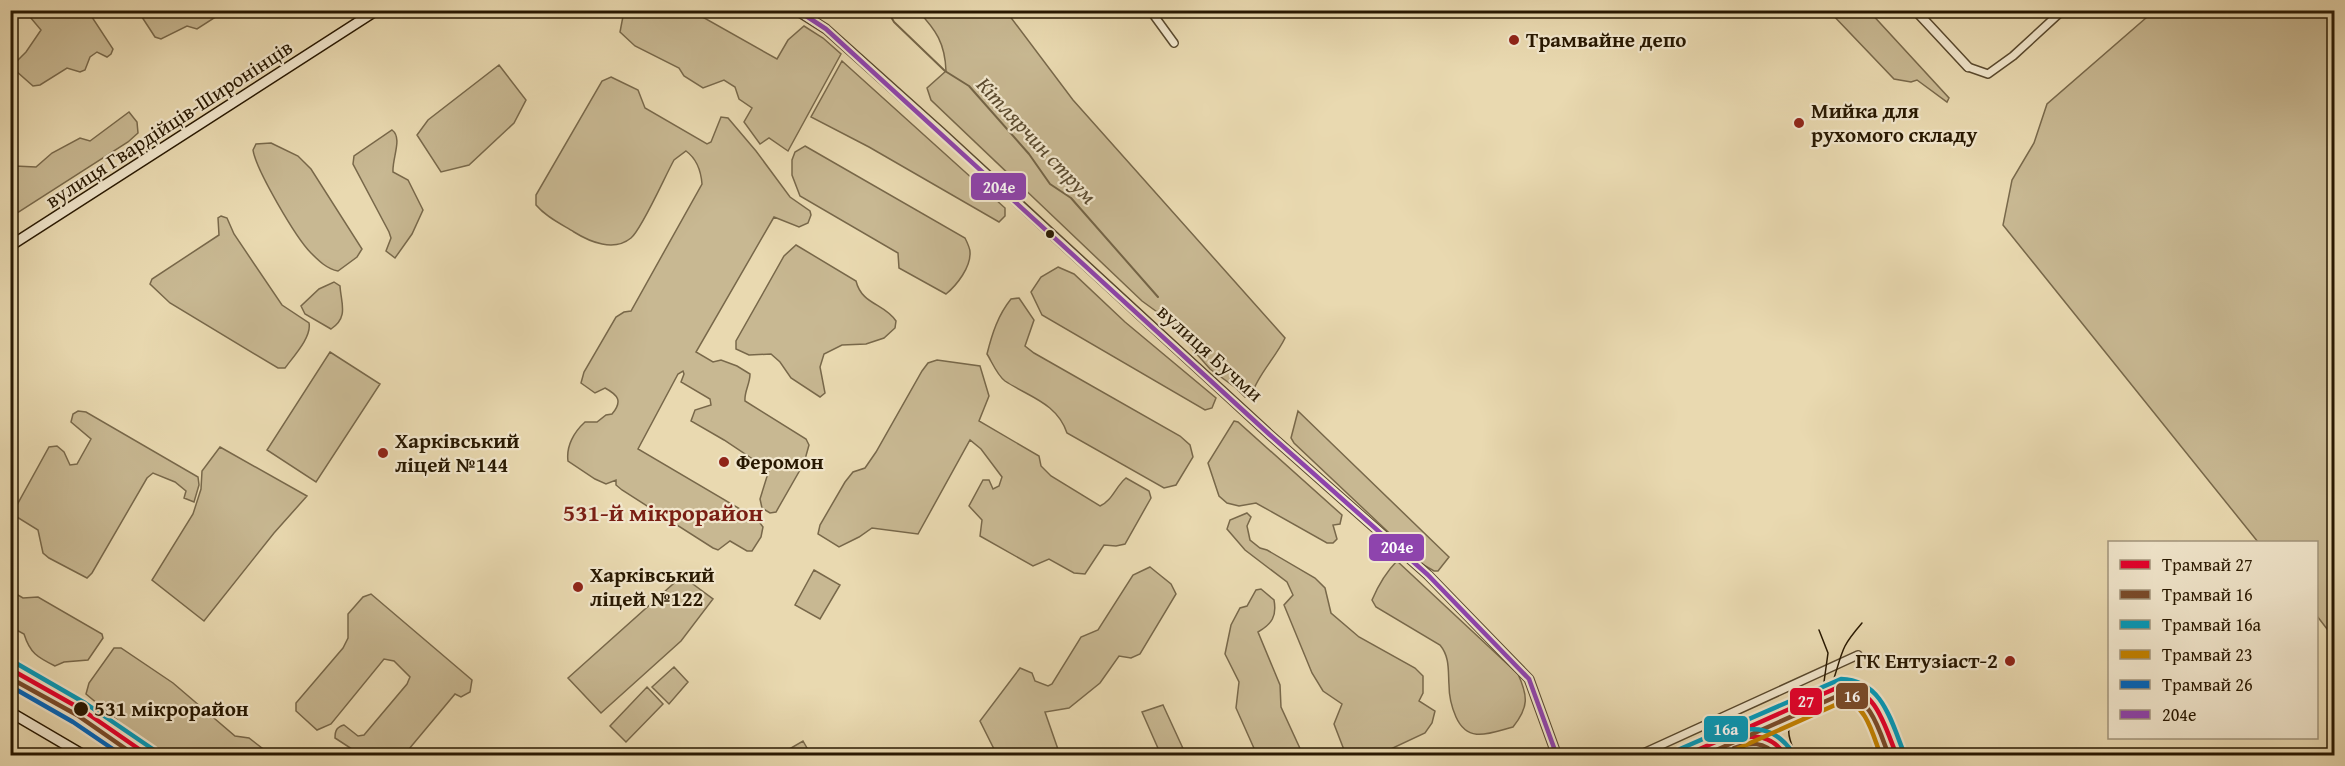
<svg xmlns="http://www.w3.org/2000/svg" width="2345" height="766" viewBox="0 0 2345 766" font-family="'Gentium Book Plus',serif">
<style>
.green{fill:#c8b892;stroke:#78684a;stroke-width:1.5}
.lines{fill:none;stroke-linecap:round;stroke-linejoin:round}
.stream{stroke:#746446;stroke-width:2}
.minor-casing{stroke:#58482d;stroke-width:10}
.tertiary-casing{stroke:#58482d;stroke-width:11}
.secondary-casing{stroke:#281801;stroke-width:12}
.minor{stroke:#f1e6cc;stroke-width:7}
.tertiary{stroke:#f1e6cc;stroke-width:8}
.secondary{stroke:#f1e6cc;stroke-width:9}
.tram{stroke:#281801;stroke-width:1.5}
.bus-1-casing{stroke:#f1e6cc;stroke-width:9}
.bus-1{stroke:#8e44ad;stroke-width:4.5}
.tram-1-casing{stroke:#f1e6cc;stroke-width:9}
.tram-2-casing{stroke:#f1e6cc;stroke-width:9}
.tram-3-casing{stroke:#f1e6cc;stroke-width:9}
.tram-4-casing{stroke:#f1e6cc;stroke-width:9}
.tram-5-casing{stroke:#f1e6cc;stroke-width:9}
.tram-1{stroke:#e4002b;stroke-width:4.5}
.tram-2{stroke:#7a4b2a;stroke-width:4.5}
.tram-3{stroke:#049aba;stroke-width:4.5}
.tram-4{stroke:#c38200;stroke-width:4.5}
.tram-5{stroke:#0065bd;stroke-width:4.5}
.poi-dot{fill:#8f2418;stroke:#f1e6cc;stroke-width:2}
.bus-dot{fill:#281801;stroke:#f1e6cc;stroke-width:2}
.labels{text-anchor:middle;stroke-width:4.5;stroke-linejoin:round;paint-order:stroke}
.poi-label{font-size:21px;font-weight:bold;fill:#281801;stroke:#f1e6cc;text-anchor:start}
.street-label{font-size:21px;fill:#281801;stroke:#f1e6cc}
.stop-label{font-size:21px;font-weight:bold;fill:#281801;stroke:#f1e6cc;text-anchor:start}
.water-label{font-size:22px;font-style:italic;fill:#5b4b2f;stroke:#f1e6cc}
.quarter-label{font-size:24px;font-weight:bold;fill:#7a1f14;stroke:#f1e6cc}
.line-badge{stroke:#f1e6cc;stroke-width:2}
.badge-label{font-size:16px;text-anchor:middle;font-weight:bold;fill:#fff}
</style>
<rect width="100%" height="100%" fill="#e9d9b0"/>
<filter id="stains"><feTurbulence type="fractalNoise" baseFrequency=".00333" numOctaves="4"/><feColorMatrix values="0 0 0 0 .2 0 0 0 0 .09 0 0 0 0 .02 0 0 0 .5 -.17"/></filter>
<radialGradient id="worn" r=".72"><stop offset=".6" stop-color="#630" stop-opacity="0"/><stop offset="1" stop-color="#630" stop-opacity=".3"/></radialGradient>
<path class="green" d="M 25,11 L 88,11 L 113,49 L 111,54 L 107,57 L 97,52 L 90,57 L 85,70 L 80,72 L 67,68 L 40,85 L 33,86 L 15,70 L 14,64 L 26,52 L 41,30 Z
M 138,11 L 225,11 L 197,29 L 187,26 L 161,39 L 155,37 Z
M 624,11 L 692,11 L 777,59 L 788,40 L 804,26 L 823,38 L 841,54 L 788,151 L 769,138 L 760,144 L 744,122 L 752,108 L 739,99 L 735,87 L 724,80 L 703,88 L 684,76 L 679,68 L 635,46 L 620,32 Z
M 918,11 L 1006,11 L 1073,100 L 1285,338 C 1276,357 1257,376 1252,394 L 1245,397 L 1236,388 L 1210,369 L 1164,317 L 1142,301 L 931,100 L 927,88 L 946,71 C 945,43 936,30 918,11 Z
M 1829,11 L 1869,11 L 1949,98 L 1947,102 L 1917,80 L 1911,82 L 1894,79 Z
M 2154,11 L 2334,11 L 2334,638 L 2317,616 L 2316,542 L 2258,542 L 2003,225 L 2012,180 L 2034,143 L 2047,104 Z
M 842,61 L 1005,208 L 1005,216 L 999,222 L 869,147 L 811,117 Z
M 499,65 L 526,100 L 514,123 L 469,165 L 441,172 L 417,135 L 428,120 Z
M 611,77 L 638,90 L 645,108 L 707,144 L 711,142 L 721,117 L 728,118 L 756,151 L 790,197 L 810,211 L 811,215 L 808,223 L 799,227 L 774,217 L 696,352 L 713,362 L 721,360 L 737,366 L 750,374 C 750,384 744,392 745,401 L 806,439 L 809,445 L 804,463 L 776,512 L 770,513 L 762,508 L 760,499 L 769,470 L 724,440 L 691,421 L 695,410 L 711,405 L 710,399 L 681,382 L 684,374 L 683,371 L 678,374 L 638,449 L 757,519 L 763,527 L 761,537 L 752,551 L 747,551 L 730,541 L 718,550 L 713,548 L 622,490 L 616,485 L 616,480 L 606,484 L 595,479 L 568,461 C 566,446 574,432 585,422 L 597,422 L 606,415 L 612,414 C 623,401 618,395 605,388 L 595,393 L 581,383 L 584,372 L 616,317 L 624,312 L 631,311 L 702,184 C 701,171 697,159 686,151 L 674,160 C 665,176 642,229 631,238 C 614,252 590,242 574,232 C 561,224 546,217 536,205 L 536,195 L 602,81 Z
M 129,112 L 137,122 L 138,133 L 128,142 L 11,217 L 11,169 L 15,166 L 36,167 L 52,153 L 80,138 L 90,141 Z
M 392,130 C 403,138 392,158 393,172 L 408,180 L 423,210 L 412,234 L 395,258 L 386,251 L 391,238 L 389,232 L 353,164 L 354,156 Z
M 271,143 L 298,156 L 311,169 L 362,249 L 357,257 L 338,271 C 327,269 319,261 311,253 C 296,238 256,170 253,150 L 256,144 Z
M 805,146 L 965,238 C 967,242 970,248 970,252 C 971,267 957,285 946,294 L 899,268 L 898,253 L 800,196 L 792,175 L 792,160 L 795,152 Z
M 221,216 L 227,218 L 234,234 L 282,305 L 309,323 C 312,337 293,357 285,368 L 278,368 L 170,303 L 150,284 L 152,279 L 219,235 L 218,218 Z
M 796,245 L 856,281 C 862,305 884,303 896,321 L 895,328 L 884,338 L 866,344 L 842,345 L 824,354 L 820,367 L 825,393 L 820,397 L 791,378 L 780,362 L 771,354 L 749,355 L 736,349 L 736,341 L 784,256 Z
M 1058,267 L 1074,274 L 1125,322 L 1216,398 L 1212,408 L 1205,410 L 1042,315 L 1031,292 L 1041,277 Z
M 334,282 L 340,286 C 341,303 349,317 331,329 L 305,314 L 301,306 L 319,289 Z
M 1019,298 L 1034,320 L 1025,346 L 1034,353 L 1180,436 L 1190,445 L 1193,457 L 1176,485 L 1164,488 L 1067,433 C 1057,403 1029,397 1005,381 C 997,375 992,362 987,354 C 992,334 998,315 1011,299 Z
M 330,352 L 380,384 L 316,482 L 267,450 Z
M 937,360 L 980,366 L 989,396 L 979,421 L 1039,456 L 1041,466 L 1051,476 L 1100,506 C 1112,501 1116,486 1126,478 L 1149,491 L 1151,498 L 1125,544 L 1116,546 L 1104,545 L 1085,574 L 1074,573 L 1049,559 L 1033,566 L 980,536 L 982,520 L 969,506 L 983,480 L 989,480 L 993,489 L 999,486 L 1002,477 L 981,449 L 970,440 L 918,534 L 872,528 L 859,537 L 839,547 L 818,534 L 820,525 L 845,482 L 853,472 L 865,468 L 876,452 L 922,371 L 928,363 Z
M 78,411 L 86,412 L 198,477 L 199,485 L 194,502 L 184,498 L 186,491 L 175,482 L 153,473 L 147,478 L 92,573 L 87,578 L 49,558 L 43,553 L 38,530 L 12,514 L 49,447 L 57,446 L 64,452 L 70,465 L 77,464 L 91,439 L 71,422 L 73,414 Z
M 1298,411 L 1449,557 L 1438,571 L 1434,571 L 1422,564 L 1294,443 L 1291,438 Z
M 1234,421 L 1238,422 L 1342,515 L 1340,524 L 1333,525 L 1337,539 L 1333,543 L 1327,543 L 1256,503 L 1239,506 L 1227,503 L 1219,496 L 1208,463 Z
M 220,447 L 307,496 L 274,533 L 204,621 L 152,580 L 193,514 L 201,489 L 202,471 Z
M 1247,513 L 1251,517 L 1247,526 L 1250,540 L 1260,548 L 1267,550 L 1315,578 L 1325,588 L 1331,613 L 1359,637 L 1415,668 L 1423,676 L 1423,693 L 1419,701 L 1435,711 L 1432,723 L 1425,733 L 1378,755 L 1346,755 L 1334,724 L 1342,704 L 1323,691 L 1312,673 L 1284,605 L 1293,595 L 1287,582 L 1245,550 L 1227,529 L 1230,520 Z
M 1397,561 L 1518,674 C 1528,696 1529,707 1513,727 C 1490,733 1468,744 1456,717 C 1452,708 1449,696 1449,685 C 1448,671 1450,657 1440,645 L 1376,607 L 1372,600 C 1378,586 1386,572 1397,561 Z
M 1150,567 L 1171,584 L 1176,594 L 1140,654 L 1131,658 L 1119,656 L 1100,683 L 1069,708 L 1045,712 L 1060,755 L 997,755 L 980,721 L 1020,668 L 1032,673 L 1035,681 L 1048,686 L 1052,684 L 1081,637 L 1098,630 L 1133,575 Z
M 814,570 L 840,585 L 820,619 L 795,605 Z
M 682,576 L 713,599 L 681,641 L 601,713 L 568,678 Z
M 1261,589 L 1274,600 C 1277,616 1272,624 1258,632 L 1280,685 L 1281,707 L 1303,755 L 1257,755 L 1236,708 L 1239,682 L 1225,654 L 1231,625 L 1240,608 L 1247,606 L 1256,590 Z
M 11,591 L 23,598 L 38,597 L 102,634 L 103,638 L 88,660 L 64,662 L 55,666 C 37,657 30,653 24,634 L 11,627 Z
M 371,594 L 472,680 L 470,692 L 461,697 L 455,694 L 404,755 L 361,755 L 335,738 C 335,730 337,727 344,725 L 358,736 L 364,735 L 407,684 L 410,677 L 394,661 L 384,659 L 331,724 L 317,730 L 296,711 L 296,703 L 343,648 L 348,638 L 348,614 L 363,597 Z
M 114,648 L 121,648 L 173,683 L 235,736 L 249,738 L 271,755 L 157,755 L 118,727 L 117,720 L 86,694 L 89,683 Z
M 674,667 L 688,682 L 669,704 L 652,687 Z
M 647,687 L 663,704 L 626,742 L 610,726 Z
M 1163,705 L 1186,755 L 1161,755 L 1142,712 Z
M 803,741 L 811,755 L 779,755 Z"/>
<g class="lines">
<path class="stream" d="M 887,10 L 894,22 L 945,71 L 969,86 L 1029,154 L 1050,184 L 1071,198 L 1158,297"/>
<g class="minor-casing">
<path id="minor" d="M 1150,10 L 1174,43
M 1968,67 L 1988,74 L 2013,56 L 2063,10
M 1637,756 L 1858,655"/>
</g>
<g class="tertiary-casing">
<path id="tertiary" d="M 796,10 L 826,29 L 941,132 L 1270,435 L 1428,575 L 1529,679 L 1557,756
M 1915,10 L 1968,67"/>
</g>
<g class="secondary-casing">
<path id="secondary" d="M 10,246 L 377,10
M 10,712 L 85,756"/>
</g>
<use href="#minor" class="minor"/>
<use href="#tertiary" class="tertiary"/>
<use href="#secondary" class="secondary"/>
<path class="tram" d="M 1819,630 L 1828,653 L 1824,682
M 1783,716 C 1776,729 1780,740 1785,752
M 1885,729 L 1884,743 L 1888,756
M 1746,735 L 1820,703 C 1835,689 1836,664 1845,646 C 1849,638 1856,630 1862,623
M 1890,741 L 1903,756
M 1796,756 C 1788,736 1784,729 1798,712"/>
<g class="bus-1-casing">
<path id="bus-1" d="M 797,10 L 826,29 L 1270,435 L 1428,575 L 1529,679 L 1557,756"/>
</g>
<use href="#bus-1" class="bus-1"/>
<g class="tram-1-casing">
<path id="tram-1" d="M 10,669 L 81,709 L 149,756
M 1731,741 C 1754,733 1772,735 1786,756
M 1684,756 L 1841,686 C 1877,688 1885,728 1897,756"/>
</g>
<g class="tram-2-casing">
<path id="tram-2" d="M 10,678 L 77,715 L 136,756
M 1734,748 C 1750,742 1764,741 1777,756
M 1703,756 L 1842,694 C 1871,695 1880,733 1889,756"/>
</g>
<g class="tram-3-casing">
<path id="tram-3" d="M 14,662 L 85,703 L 154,750
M 1728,734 C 1755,725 1776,728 1792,752
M 1680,749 L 1841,679 C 1882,680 1891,721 1904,753"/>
</g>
<g class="tram-4-casing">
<path id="tram-4" d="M 1721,756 L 1844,701 C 1866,702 1874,739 1881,756"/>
</g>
<g class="tram-5-casing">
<path id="tram-5" d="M 10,686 L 73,722 L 123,756"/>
</g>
<use href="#tram-1" class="tram-1"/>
<use href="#tram-2" class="tram-2"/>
<use href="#tram-3" class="tram-3"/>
<use href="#tram-4" class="tram-4"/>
<use href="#tram-5" class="tram-5"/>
</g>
<g class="poi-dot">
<circle cx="1514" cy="40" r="6"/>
<circle cx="1799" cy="123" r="6"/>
<circle cx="383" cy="453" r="6"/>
<circle cx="724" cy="462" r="6"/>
<circle cx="578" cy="587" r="6"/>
<circle cx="2010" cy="661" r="6"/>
</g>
<g class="bus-dot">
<circle cx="1050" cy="234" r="5"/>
<circle cx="81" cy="709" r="8"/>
</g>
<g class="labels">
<g class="poi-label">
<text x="1526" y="47">Трамвайне депо</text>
<text x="1811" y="118">Мийка для<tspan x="1811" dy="24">рухомого складу</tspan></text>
<text x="395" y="448">Харківський<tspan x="395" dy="24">ліцей №144</tspan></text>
<text x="736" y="469">Феромон</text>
<text x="590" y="582">Харківський<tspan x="590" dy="24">ліцей №122</tspan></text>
<text x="1998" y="668" text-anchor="end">ГК Ентузіаст-2</text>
</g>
<g class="street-label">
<text transform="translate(169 124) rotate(-33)" y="7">вулиця Гвардійців-Широнінців</text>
<text transform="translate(1210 353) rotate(42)" y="7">вулиця Бучми</text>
</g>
<g class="stop-label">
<text x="94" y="716">531 мікрорайон</text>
</g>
<g class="water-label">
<text transform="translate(1037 140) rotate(47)" y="8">Кітлярчин струм</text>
</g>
<g class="quarter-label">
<text x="663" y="521">531-й мікрорайон</text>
</g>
</g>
<g class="line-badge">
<rect x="970" y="172" width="57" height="29" rx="6" fill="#8e44ad"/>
<rect x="1368" y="533" width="57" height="29" rx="6" fill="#8e44ad"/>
<rect x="1835" y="682" width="34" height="28" rx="6" fill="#7a4b2a"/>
<rect x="1789" y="687" width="34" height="29" rx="6" fill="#e4002b"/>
<rect x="1703" y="715" width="46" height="28" rx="6" fill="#049aba"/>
</g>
<g class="badge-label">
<text x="999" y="193">204е</text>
<text x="1397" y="553">204е</text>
<text x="1852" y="702">16</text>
<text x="1806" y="707">27</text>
<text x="1726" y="735">16a</text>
</g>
<rect width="2345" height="766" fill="none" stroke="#e9d9b0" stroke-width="36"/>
<rect x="12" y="12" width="2321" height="742" fill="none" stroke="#281801" stroke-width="3"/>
<rect x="18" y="18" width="2309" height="730" fill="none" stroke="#281801" stroke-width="1.5"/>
<rect x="2108" y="541" width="210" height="198" fill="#f1e6cc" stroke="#a1947b" stroke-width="1.5"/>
<rect x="2120" y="560" width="30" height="9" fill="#e4002b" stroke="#a1947b" stroke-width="1.5"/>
<text x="2162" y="571" font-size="18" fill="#281801">Трамвай 27</text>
<rect x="2120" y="590" width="30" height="9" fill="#7a4b2a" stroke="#a1947b" stroke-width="1.5"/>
<text x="2162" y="601" font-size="18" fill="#281801">Трамвай 16</text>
<rect x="2120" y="620" width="30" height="9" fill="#049aba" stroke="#a1947b" stroke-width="1.5"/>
<text x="2162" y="631" font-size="18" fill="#281801">Трамвай 16a</text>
<rect x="2120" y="650" width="30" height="9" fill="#c38200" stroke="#a1947b" stroke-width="1.5"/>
<text x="2162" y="661" font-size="18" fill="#281801">Трамвай 23</text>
<rect x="2120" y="680" width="30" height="9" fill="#0065bd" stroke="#a1947b" stroke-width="1.5"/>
<text x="2162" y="691" font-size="18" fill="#281801">Трамвай 26</text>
<rect x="2120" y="710" width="30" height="9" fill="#8e44ad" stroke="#a1947b" stroke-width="1.5"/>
<text x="2162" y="721" font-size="18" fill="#281801">204е</text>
<rect width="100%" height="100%" filter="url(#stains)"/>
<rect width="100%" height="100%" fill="url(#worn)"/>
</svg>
